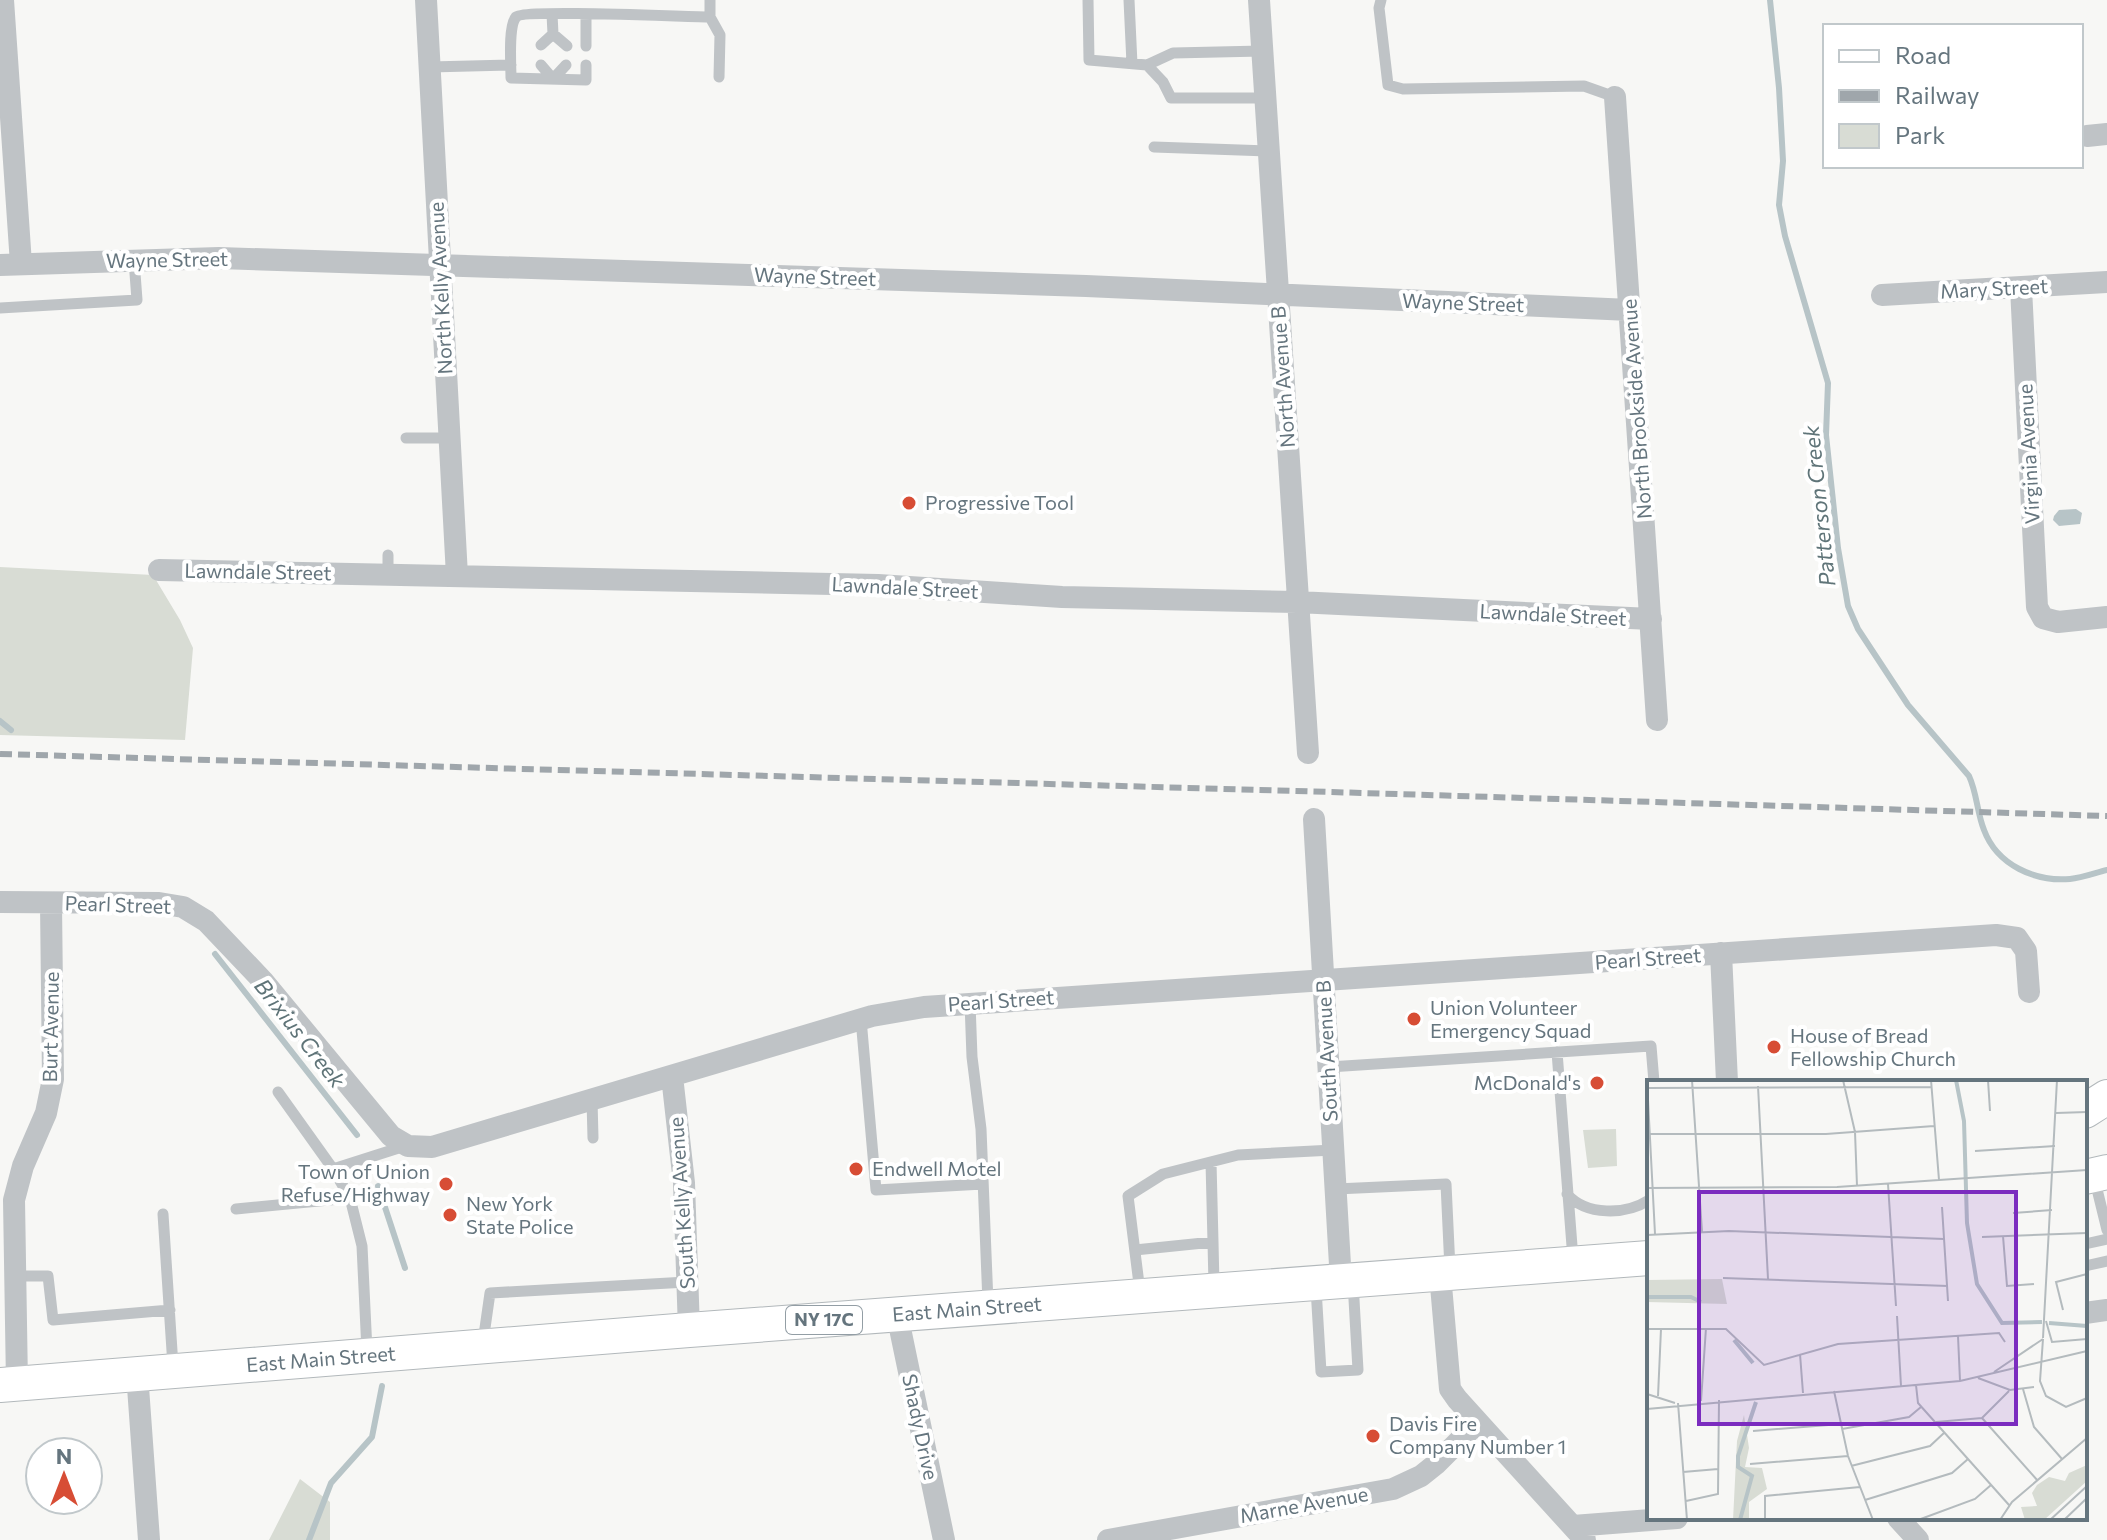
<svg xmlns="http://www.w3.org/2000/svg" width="2107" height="1540" viewBox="0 0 2107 1540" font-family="Commissioner,sans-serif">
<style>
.green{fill:#d8dcd4}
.water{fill:#b7c4c7}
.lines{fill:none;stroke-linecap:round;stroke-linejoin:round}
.stream{stroke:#b7c4c7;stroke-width:6}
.primary-casing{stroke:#b2b8bb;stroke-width:36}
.service{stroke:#bfc3c6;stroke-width:11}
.minor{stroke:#bfc3c6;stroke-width:22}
.primary{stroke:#fff;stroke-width:34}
.rail{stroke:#9fa6ab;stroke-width:6;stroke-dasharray:12 6;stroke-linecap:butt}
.poi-dot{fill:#d74d35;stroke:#fff;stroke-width:3}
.labels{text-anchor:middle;stroke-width:8;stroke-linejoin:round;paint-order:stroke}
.shield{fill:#fff;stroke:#939ea5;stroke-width:2}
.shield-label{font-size:18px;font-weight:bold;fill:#65757e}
.street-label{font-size:20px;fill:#65757e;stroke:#fff}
.poi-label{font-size:20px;fill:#65757e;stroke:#fff;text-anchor:start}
.water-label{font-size:22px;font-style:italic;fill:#5f7478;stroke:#fff}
.inset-river{fill:none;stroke:#b7c4c7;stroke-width:4}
.inset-road{fill:none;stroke:#b4bbbe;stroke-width:2}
.view{fill:#7b2cbf;fill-opacity:0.15;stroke:#7b2cbf;stroke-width:4}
.inset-edge{fill:none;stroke:#65757e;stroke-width:4}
</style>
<rect width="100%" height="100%" fill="#f7f7f5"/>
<path class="green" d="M 0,567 L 153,575 L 180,620 L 193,648 L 185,740 L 0,735 Z
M 1616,1129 L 1617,1166 L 1588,1168 L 1583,1130 Z
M 300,1479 L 330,1502 L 330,1540 L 269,1540 Z"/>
<path class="water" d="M 2076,509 L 2082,513 L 2080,524 L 2059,526 L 2053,520 L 2054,516 L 2059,510 Z"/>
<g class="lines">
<path class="stream" d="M 1770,0 L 1779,88 L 1783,161 L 1779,205 L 1785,236 L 1828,383 L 1826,435 L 1838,548 L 1848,606 L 1858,629 L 1908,705 L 1969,776 C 1977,793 1977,813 1984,830 C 1997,865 2035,882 2070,879 C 2082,878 2095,873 2107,870
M 0,721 L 11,730
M 215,954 L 357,1135
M 378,1186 L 405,1268
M 309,1540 L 331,1483 L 372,1437 L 382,1386"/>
<g class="primary-casing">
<g id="primary">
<path d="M 2085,1111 L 2107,1097"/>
<path d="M 2085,1177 L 2107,1172"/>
<path id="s1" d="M 0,1385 L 689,1330 L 1649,1258"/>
</g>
</g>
<path class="service" d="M 710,0 L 710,17 L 720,35 L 719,77
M 1088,0 L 1089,60 L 1147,65 L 1163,82 L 1171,98 L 1265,98
M 1129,0 L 1132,64
M 1381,0 L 1379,8 L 1388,85 L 1403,89 L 1584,86 L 1615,97
M 586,14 L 586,46
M 553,34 L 567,46
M 541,45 L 553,34 L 552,14
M 541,65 L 553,79 L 566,65
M 586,65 L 586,80 L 511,78 C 511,65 508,26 516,17 C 524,9 687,17 710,17
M 1147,65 L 1173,53 L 1262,51
M 430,67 L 511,65
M 1154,147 L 1268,151
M 0,308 L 137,300 L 134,260
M 406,438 L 450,438
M 388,555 L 388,574
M 970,1003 L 972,1057 L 981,1129 L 988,1303
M 861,1019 L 876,1190 L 983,1184
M 1557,1052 L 1573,1259
M 1329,1067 L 1651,1046 L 1654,1082
M 278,1092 L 333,1169 L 350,1198 L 362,1246 L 367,1351
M 592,1100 L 593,1138
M 333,1169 L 405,1146
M 2095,1181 L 2107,1230
M 1336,1189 L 1446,1184 L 1450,1269
M 1567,1194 C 1586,1216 1626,1215 1649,1200
M 236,1209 L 350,1198
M 163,1214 L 173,1366
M 1213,1242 L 1214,1285
M 2085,1244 L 2107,1239
M 1135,1250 L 1213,1242 L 1211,1162
M 2085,1266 L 2107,1261
M 16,1276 L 48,1276 L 53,1320 L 170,1310
M 1316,1288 L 1321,1372 L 1358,1370 L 1353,1282
M 1140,1292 L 1128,1196 L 1163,1174 L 1238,1155 L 1333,1150
M 483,1342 L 490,1293 L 687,1282"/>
<path class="minor" d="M 3,0 L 21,264
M 426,0 L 457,576
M 1259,0 L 1308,753
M 1615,97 L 1657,720
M 2087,136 L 2107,134
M 0,265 L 219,258 L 1086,286 L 1630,310
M 2021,288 L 2037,607 L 2043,618 L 2058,622 L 2107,617
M 1882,295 L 2107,282
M 159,570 L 878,585 L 1062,597 L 1297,602 L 1651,619
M 1314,819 L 1341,1282
M 0,902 L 159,903 L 183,907 L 206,921 L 263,981 L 391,1136 L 408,1146 L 432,1147 L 872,1016 L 924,1007 L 1996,935 L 2017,938 L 2026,951 L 2029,992
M 1721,953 L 1727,1082
M 672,1076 L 684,1183 L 689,1330
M 1440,1274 L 1450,1389 L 1457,1399 L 1585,1540
M 2085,1313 L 2107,1310
M 897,1314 L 944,1540
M 137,1373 L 149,1540
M 17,1384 L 14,1200 L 23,1166 L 46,1113 L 53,1079 L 51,903
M 1898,1518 L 1918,1540
M 1573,1526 L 1677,1518
M 1108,1540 L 1393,1489 L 1421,1476 L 1436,1464 L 1478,1422"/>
<use href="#primary" class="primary"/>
<path class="rail" d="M 0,754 L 1331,792 L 2107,816"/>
</g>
<g class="poi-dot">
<circle cx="909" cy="503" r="8"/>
<circle cx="1414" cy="1019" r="8"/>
<circle cx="1774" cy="1047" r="8"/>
<circle cx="1597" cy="1083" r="8"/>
<circle cx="856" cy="1169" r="8"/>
<circle cx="446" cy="1184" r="8"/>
<circle cx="450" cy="1215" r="8"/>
<circle cx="1373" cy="1436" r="8"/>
</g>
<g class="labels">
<rect class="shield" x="786" y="1306" width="76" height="28" rx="6"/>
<g class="shield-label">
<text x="824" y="1326">NY 17C</text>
</g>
<g class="street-label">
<text transform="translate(167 260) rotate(-1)" y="7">Wayne Street</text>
<text transform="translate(815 277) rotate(2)" y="7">Wayne Street</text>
<text transform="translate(441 288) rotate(-93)" y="7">North Kelly Avenue</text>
<text transform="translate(1994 289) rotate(-3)" y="7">Mary Street</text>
<text transform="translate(1463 303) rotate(2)" y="7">Wayne Street</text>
<text transform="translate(1283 377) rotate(-94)" y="7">North Avenue B</text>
<text transform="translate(1637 409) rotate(-94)" y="7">North Brookside Avenue</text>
<text transform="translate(2029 454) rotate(-93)" y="7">Virginia Avenue</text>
<text transform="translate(258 572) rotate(1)" y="7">Lawndale Street</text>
<text transform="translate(905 588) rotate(3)" y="7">Lawndale Street</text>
<text transform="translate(1553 615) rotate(3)" y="7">Lawndale Street</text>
<text transform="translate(118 905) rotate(2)" y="7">Pearl Street</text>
<text transform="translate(1648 959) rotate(-4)" y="7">Pearl Street</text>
<text transform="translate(1001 1001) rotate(-4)" y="7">Pearl Street</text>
<text transform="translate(51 1027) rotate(-89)" y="7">Burt Avenue</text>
<text transform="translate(1327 1051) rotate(-93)" y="7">South Avenue B</text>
<text transform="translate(682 1203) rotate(-94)" y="7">South Kelly Avenue</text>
<text dy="7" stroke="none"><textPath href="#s1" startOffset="970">East Main Street</textPath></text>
<text dy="7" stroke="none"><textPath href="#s1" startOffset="322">East Main Street</textPath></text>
<text transform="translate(920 1427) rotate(78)" y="7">Shady Drive</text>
<text transform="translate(1304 1505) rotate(-10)" y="7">Marne Avenue</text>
</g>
<g class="poi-label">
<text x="925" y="510">Progressive Tool</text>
<text x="1430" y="1015">Union Volunteer<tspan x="1430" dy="23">Emergency Squad</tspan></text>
<text x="1790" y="1043">House of Bread<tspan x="1790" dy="23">Fellowship Church</tspan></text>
<text x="1581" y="1090" text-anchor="end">McDonald's</text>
<text x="872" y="1176">Endwell Motel</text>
<text x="430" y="1179" text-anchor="end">Town of Union<tspan x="430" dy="23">Refuse/Highway</tspan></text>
<text x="466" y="1211">New York<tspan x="466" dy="23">State Police</tspan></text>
<text x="1389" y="1431">Davis Fire<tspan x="1389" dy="23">Company Number 1</tspan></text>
</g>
<g class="water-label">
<text transform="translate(1819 506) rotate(-96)" y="8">Patterson Creek</text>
<text transform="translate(300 1033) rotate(52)" y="8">Brixius Creek</text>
</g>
</g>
<g transform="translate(1647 1080)">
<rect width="440" height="440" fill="#f7f7f5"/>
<path d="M 75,199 L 80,224 L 0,222 L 0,200 ZM 97,335 L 102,368 L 98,387 L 115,388 L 120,409 L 102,422 L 102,440 L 86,440 L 90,361 ZM 440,385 L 440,401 L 397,440 L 378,440 L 374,427 L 390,426 L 385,413 L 390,405 L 402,397 L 418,401 L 422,393 Z" fill="#d8dcd4"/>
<path class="inset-river" d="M 309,0 L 317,41 L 320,143 L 330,204 L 355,243 L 395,242M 0,217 L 44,217 L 54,222M 402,243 L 440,246M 87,260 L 106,283M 93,440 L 105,396 L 91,387 L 91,376 L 109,322"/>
<path class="inset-road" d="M 45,0 L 55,152M 196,0 L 208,52 L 210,106M 284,0 L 292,100M 341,0 L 343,31M 0,1 L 8,154M 111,6 L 121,199M 0,8 L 284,7M 409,33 L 440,32M 0,54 L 179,54 L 287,46M 328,71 L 408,66M 241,104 L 249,226M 0,108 L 190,107 L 440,90M 295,127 L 301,221M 366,133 L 405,130M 0,155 L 82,151 L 297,159M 356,156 L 360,206 L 387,204M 335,157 L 440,153M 76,198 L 301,206M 416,230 L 409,202 L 440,194M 250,236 L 254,306M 399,241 L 405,262 L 440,259M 0,249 L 79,249 L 117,285 L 191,264 L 352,253 L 358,262M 311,256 L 313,301M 396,258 L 410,0M 396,259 L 393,301 L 399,316 L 419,327 L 440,318M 153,274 L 156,313M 347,292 L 396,259M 331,298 L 363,310 L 387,307M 269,305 L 271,323 L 362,425M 376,309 L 387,347 L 415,379M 187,311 L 201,376 L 226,440M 0,314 L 28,323M 11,316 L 14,249M 54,321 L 59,248M 31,323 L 40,440M 0,329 L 313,301 L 440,271M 335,338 L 391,401M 335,338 L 362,311M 289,342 L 335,338M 195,349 L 262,337 L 274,327M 106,351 L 194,344M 103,384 L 201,376M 204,386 L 283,366 L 298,352M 36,392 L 71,389M 218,420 L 305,393 L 321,379M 39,421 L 71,414 L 72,320M 118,440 L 118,416 L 213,407M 271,440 L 328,419 L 344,405M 353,440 L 365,422 L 440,358M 403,440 L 440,406M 417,440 L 440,418"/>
<path class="view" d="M 52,112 L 369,112 L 369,344 L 52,344 Z"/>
<rect width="440" height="440" class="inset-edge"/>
</g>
<rect x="1823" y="24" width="260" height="144" fill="#ffffff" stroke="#c1c8cb" stroke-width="2"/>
<rect x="1839" y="50" width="40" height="12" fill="#ffffff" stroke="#c1c8cb" stroke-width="2"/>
<text x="1895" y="64" font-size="24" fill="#65757e">Road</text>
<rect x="1839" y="90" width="40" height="12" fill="#9fa6ab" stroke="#c1c8cb" stroke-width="2"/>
<text x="1895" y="104" font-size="24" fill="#65757e">Railway</text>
<rect x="1839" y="124" width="40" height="24" fill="#d8dcd4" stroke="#c1c8cb" stroke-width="2"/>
<text x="1895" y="144" font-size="24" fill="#65757e">Park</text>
<g transform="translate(64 1476)"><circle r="38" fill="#ffffff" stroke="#c1c8cb" stroke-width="2"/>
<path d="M0-6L14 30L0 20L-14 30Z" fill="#d74d35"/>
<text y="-12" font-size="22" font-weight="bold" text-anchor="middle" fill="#65757e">N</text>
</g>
</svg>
